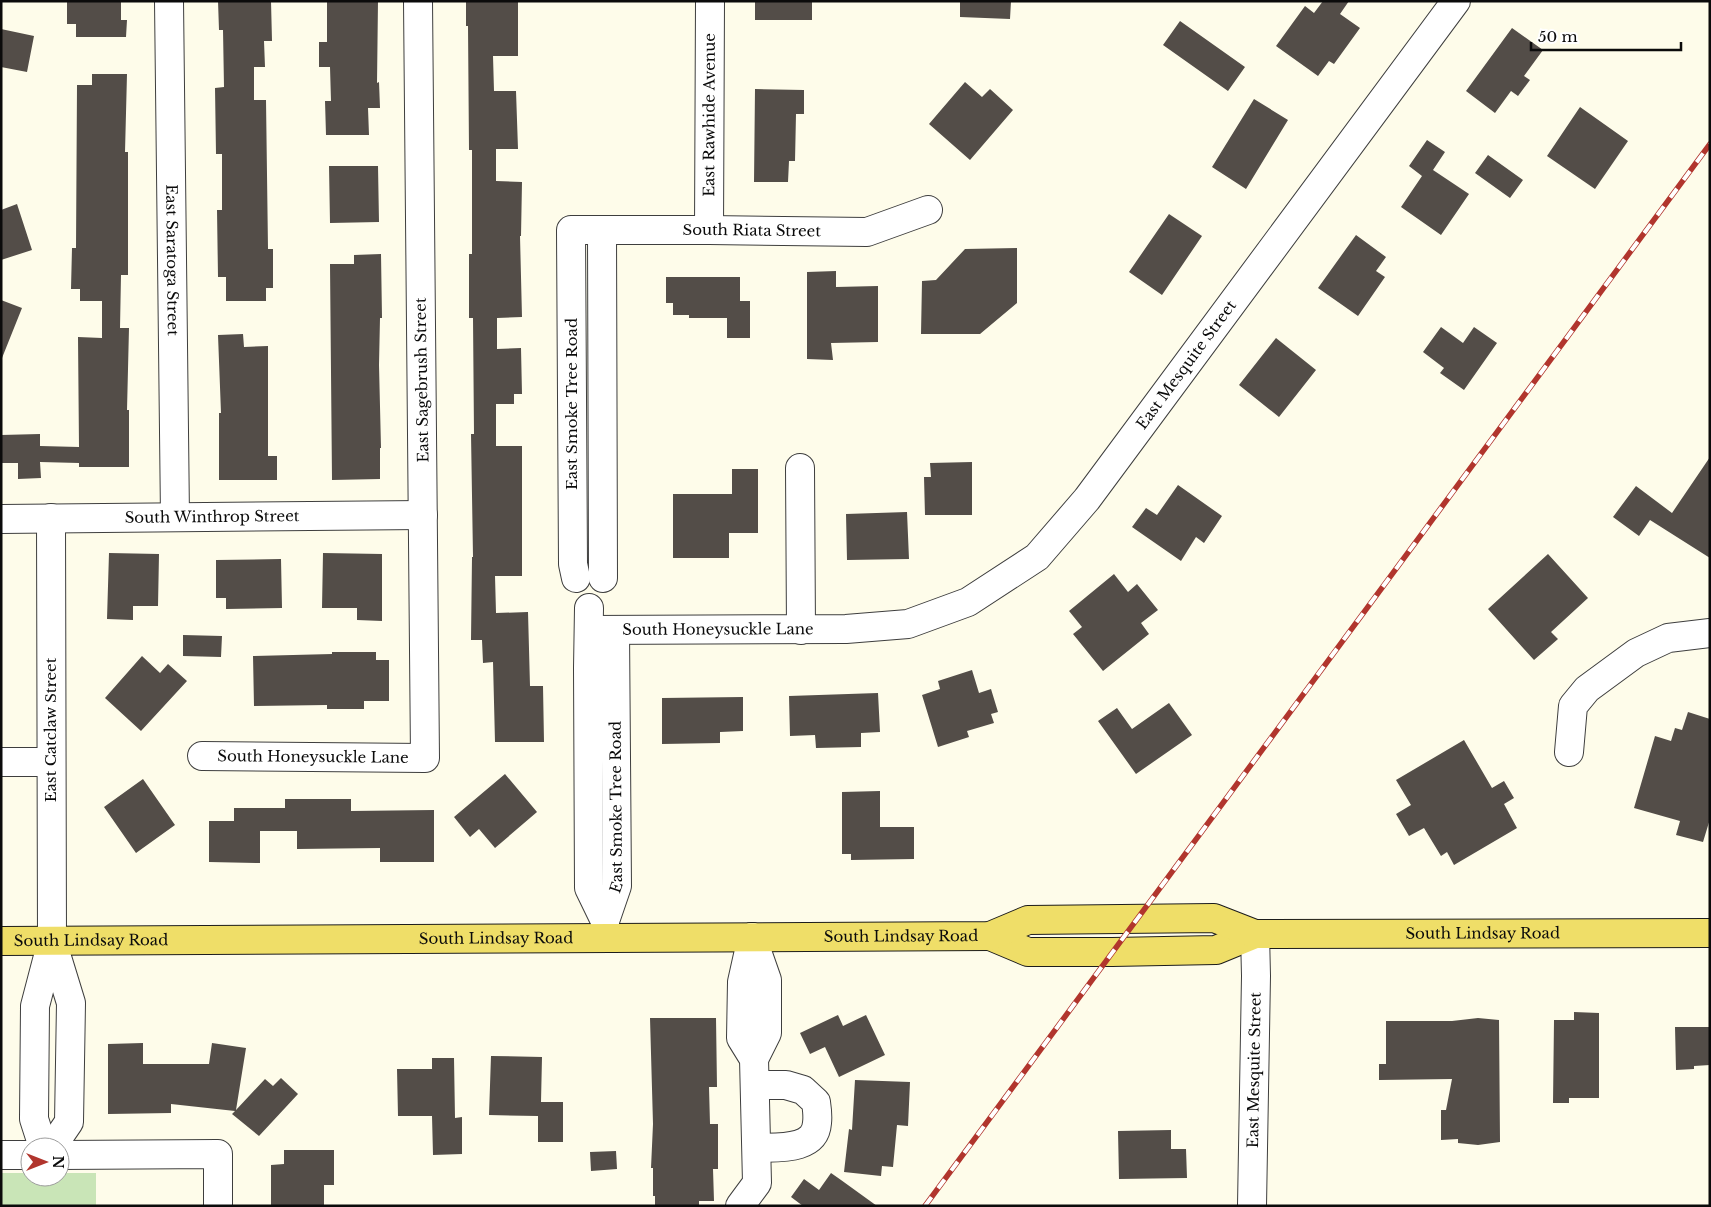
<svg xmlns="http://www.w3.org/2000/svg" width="1711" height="1207" viewBox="0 0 1711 1207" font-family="'Libre Baskerville',serif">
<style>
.green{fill:#c9e5b7}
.building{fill:#534d48}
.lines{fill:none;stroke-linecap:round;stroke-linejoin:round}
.minor-casing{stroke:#3e3e3e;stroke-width:30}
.major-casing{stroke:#1c1c1c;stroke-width:30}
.minor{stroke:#fff;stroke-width:28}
.major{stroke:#efde68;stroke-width:28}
.rail-casing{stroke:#b1352d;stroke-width:5.5}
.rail{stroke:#fff;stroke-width:4;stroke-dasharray:11;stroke-linecap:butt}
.labels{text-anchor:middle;stroke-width:5;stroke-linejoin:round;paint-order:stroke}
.street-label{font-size:15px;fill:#0b0b0b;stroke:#fff}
</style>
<rect width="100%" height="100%" fill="#fefcea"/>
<path class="green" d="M 1,1173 L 30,1173 L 30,1177 L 60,1177 L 60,1173 L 96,1173 L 96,1206 L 1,1206 Z"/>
<path class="building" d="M 67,1 L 121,1 L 121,20 L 127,20 L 126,37 L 76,37 L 76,24 L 67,24 Z
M 218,1 L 271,1 L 272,41 L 264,41 L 265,67 L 254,67 L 254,100 L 266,100 L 268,249 L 273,249 L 273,288 L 266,288 L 266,301 L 226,301 L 226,277 L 218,277 L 217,210 L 222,210 L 222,154 L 216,154 L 215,88 L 224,87 L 223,30 L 219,30 Z
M 327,1 L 378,1 L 377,83 L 379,82 L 380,108 L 368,108 L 369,135 L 326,135 L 325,101 L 331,101 L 330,67 L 319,67 L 319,42 L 327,42 Z
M 755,1 L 812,1 L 812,20 L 755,20 Z
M 960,1 L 1011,1 L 1010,19 L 960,17 Z
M 1323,1 L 1349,1 L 1340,14 L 1360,28 L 1334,64 L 1329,61 L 1318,76 L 1276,46 L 1305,6 L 1314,13 Z
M 466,2 L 518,2 L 518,56 L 493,56 L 494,91 L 516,91 L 518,149 L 496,149 L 496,181 L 522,182 L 521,236 L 520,236 L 522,317 L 497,318 L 497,349 L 521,348 L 522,394 L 514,394 L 514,404 L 496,404 L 496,446 L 522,446 L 522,576 L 495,576 L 496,613 L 528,612 L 530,686 L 543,686 L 544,742 L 495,742 L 493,662 L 483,663 L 482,640 L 471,640 L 472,557 L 473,557 L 471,434 L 474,434 L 473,318 L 469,318 L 469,254 L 472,254 L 472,150 L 469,150 L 468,26 L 466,26 Z
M 1180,21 L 1245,67 L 1228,91 L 1163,45 Z
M 1512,28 L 1543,50 L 1524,76 L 1530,80 L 1518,96 L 1511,91 L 1495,113 L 1466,91 Z
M 1,29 L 34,36 L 27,72 L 1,67 Z
M 92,74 L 127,74 L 125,152 L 128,152 L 128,275 L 121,275 L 120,328 L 129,328 L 127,410 L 129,410 L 129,467 L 79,467 L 79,463 L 40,462 L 41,478 L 18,479 L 18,463 L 1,463 L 1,435 L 40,434 L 40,446 L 79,447 L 78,337 L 102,338 L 102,301 L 80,301 L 80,289 L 71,289 L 72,248 L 76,248 L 77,85 L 92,85 Z
M 965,82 L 982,97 L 990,89 L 1013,110 L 970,160 L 929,124 Z
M 755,89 L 804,90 L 804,114 L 796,114 L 795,161 L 789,161 L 788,182 L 754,182 Z
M 1254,99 L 1288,120 L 1246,189 L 1212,167 Z
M 1580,107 L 1628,141 L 1595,189 L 1547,156 Z
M 1427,140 L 1445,152 L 1433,170 L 1469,194 L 1441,235 L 1401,207 L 1422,176 L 1409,166 Z
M 1488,155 L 1523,180 L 1510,198 L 1475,173 Z
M 329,166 L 378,166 L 379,222 L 330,223 Z
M 17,204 L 32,250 L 1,260 L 1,210 Z
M 1169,214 L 1202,236 L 1162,295 L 1129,272 Z
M 1356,235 L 1386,257 L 1376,271 L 1385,277 L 1358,316 L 1318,288 Z
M 1017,248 L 1017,303 L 980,334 L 921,334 L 922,281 L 936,280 L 965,249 Z
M 381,254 L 382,318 L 380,318 L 379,365 L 381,448 L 380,448 L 380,479 L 332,480 L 330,264 L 354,264 L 354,255 Z
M 836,271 L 836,287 L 878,286 L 878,342 L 831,343 L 833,360 L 807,359 L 807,272 Z
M 666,277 L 740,277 L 740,301 L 750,301 L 750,338 L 727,338 L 727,318 L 689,318 L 689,315 L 673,315 L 673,303 L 666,303 Z
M 1,300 L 22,308 L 2,358 L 1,357 Z
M 1441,327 L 1463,343 L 1474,327 L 1497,343 L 1464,390 L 1440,373 L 1444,368 L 1423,352 Z
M 243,334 L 244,347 L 268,346 L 268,456 L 277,456 L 277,480 L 219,480 L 219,413 L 221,413 L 218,335 Z
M 1276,338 L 1316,370 L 1279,417 L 1239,385 Z
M 1710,457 L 1710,558 L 1650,520 L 1639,536 L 1613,517 L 1636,486 L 1672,513 Z
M 972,462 L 972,515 L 925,515 L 924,477 L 931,477 L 930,463 Z
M 732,469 L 758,469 L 758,533 L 729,533 L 729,558 L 673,558 L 673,494 L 732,494 Z
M 1178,485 L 1222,516 L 1204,543 L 1196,537 L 1181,561 L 1132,527 L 1146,508 L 1157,515 Z
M 907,512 L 909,559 L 847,560 L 846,514 Z
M 109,553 L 159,554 L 158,606 L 133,606 L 133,620 L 107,619 Z
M 323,553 L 382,554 L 382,621 L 357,620 L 357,608 L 322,608 Z
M 1548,554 L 1588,598 L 1551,632 L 1558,639 L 1534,660 L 1488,609 Z
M 281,559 L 282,608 L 226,609 L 226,598 L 216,598 L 216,560 Z
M 1114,574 L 1128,592 L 1137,584 L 1158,610 L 1141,623 L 1149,634 L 1103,671 L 1073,634 L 1082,627 L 1069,611 Z
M 183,635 L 222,636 L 221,657 L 183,656 Z
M 332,652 L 376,652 L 376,660 L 389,660 L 389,701 L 364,701 L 364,709 L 327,709 L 327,705 L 254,706 L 253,656 L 332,654 Z
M 142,656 L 160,673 L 168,664 L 187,681 L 141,731 L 105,698 Z
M 972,670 L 979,693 L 991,689 L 998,712 L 991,714 L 994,723 L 967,731 L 969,737 L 938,747 L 922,695 L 940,689 L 938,681 Z
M 878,693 L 880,732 L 861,733 L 861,747 L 816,748 L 815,735 L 790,736 L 789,696 Z
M 743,697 L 743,731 L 720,732 L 720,743 L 662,744 L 662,698 Z
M 1169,703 L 1192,735 L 1136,774 L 1098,721 L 1117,708 L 1132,729 Z
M 1688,712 L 1710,719 L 1710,819 L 1703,842 L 1676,835 L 1680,821 L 1634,808 L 1655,736 L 1671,741 L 1675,728 L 1682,730 Z
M 1464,740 L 1492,788 L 1504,781 L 1514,798 L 1504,804 L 1517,828 L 1454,865 L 1447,852 L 1441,856 L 1424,828 L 1409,836 L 1396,814 L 1411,805 L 1396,780 Z
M 505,774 L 537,812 L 495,848 L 479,829 L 470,837 L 454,817 Z
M 143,779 L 175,825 L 136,853 L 104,807 Z
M 880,791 L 880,827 L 914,827 L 914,859 L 851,860 L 851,854 L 842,854 L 842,792 Z
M 285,799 L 351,799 L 351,811 L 434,810 L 434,862 L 380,862 L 380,848 L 297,849 L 297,831 L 260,831 L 260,863 L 209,862 L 209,821 L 234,821 L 234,808 L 285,808 Z
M 1574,1012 L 1599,1013 L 1599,1098 L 1569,1098 L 1569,1103 L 1553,1103 L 1554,1020 L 1574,1020 Z
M 838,1015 L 843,1026 L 866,1015 L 885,1055 L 839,1077 L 825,1047 L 810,1054 L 800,1033 Z
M 650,1018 L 716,1018 L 717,1087 L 709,1087 L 710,1124 L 718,1124 L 718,1169 L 713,1169 L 714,1201 L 699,1201 L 699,1206 L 655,1206 L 655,1196 L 653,1196 L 653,1168 L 651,1168 L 653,1124 Z
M 1478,1018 L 1499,1020 L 1500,1142 L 1478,1145 L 1458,1143 L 1458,1139 L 1441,1140 L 1441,1110 L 1446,1110 L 1452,1079 L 1379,1080 L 1379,1064 L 1386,1064 L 1386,1021 L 1452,1021 Z
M 1675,1027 L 1710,1027 L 1710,1065 L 1694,1066 L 1694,1069 L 1676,1070 Z
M 143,1043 L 143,1064 L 209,1064 L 212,1043 L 246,1048 L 236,1110 L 265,1079 L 273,1086 L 281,1078 L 298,1094 L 259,1136 L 232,1114 L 235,1111 L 171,1104 L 171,1113 L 108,1114 L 108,1044 Z
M 491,1056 L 542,1057 L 541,1102 L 563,1102 L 563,1142 L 538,1142 L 538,1116 L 489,1115 Z
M 432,1058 L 454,1058 L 455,1118 L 462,1117 L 462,1154 L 433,1155 L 432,1116 L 398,1116 L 397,1069 L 432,1069 Z
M 855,1080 L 910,1082 L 908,1126 L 897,1125 L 893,1167 L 882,1166 L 881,1176 L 844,1172 L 849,1129 L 852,1130 Z
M 1171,1130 L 1171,1149 L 1186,1149 L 1187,1178 L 1119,1179 L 1118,1131 Z
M 284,1150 L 334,1150 L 334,1185 L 324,1185 L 324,1206 L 271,1206 L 271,1165 L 284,1164 Z
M 616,1151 L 617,1169 L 591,1171 L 590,1152 Z
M 831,1173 L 841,1180 L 877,1206 L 803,1206 L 791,1197 L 804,1179 L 819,1190 Z"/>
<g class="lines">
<g class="minor-casing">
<g id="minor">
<path id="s1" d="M 169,1 L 175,517"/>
<path d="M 602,230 L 603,578"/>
<path id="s2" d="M 709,230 L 710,1"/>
<path d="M 800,468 L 801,630"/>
<path id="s3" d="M 1,519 L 423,515"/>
<path id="s4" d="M 576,578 L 573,564 L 571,230 L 709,230 L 867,232 L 928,210"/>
<path d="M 589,608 L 588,668 L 589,888 L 605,921"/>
<path id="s5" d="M 589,630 L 846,629 L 908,624 L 968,602 L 1037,557 L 1087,499 L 1456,1"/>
<path d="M 1569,752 L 1573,706 L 1587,689 L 1636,653 L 1668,638 L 1710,633"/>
<path id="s6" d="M 202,756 L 425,758 L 418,1"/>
<path d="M 1,762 L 51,762"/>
<path id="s7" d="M 605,931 L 605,921 L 617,886 L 615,630"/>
<path d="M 752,937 L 767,980 L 767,1033 L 754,1059"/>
<path d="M 755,1085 L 786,1085 L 803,1090 L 816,1102 C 817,1109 818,1116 817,1123 C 815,1151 777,1147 757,1148"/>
<path d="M 43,1147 L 34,1119 L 35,1006 L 52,941 L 51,518"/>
<path d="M 52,1147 L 69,1122 L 71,1003 L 52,941"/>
<path d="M 1,1155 L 30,1155"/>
<path d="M 60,1155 L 218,1154 L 218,1206"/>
<path d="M 740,1206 L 757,1183 L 754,1059 L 741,1038 L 742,982 L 752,937"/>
<path id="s8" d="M 1252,1206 L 1256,976 L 1255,934"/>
</g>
</g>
<g class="major-casing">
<g id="major">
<path d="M 990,936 L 1028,952 L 1112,952 L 1216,950 L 1255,934"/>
<path id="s9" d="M 1,941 L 990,936 L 1028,920 L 1214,918 L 1255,934 L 1710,933"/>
</g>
</g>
<use href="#minor" class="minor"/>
<use href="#major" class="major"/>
<g class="rail-casing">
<path id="rail" d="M 925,1206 L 1710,144"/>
</g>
<use href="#rail" class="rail"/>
</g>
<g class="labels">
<g class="street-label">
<text dy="5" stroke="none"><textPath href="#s2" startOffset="115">East Rawhide Avenue</textPath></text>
<text dy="5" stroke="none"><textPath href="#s4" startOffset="529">South Riata Street</textPath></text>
<text dy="5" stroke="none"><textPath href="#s1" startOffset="259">East Saratoga Street</textPath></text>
<text dy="5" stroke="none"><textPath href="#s5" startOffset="709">East Mesquite Street</textPath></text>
<text transform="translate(422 380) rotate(-91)" y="5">East Sagebrush Street</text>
<text transform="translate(572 404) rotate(-90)" y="5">East Smoke Tree Road</text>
<text dy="5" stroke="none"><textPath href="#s3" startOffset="211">South Winthrop Street</textPath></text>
<text dy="5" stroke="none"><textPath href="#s5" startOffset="129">South Honeysuckle Lane</textPath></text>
<text transform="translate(51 730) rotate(-90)" y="5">East Catclaw Street</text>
<text dy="5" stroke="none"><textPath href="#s6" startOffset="111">South Honeysuckle Lane</textPath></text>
<text dy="5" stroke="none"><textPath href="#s7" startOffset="126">East Smoke Tree Road</textPath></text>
<text dy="5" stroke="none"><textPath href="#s9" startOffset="1488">South Lindsay Road</textPath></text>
<text dy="5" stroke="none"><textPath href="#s9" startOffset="900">South Lindsay Road</textPath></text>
<text dy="5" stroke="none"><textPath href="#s9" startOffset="495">South Lindsay Road</textPath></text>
<text dy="5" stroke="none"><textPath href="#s9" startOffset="90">South Lindsay Road</textPath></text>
<text dy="5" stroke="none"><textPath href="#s8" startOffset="136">East Mesquite Street</textPath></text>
</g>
</g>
<rect width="1711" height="1207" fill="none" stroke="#0b0b0b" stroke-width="5"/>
<g transform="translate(45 1162) rotate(90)"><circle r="24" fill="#ffffff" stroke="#9d9d9d"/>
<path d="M0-4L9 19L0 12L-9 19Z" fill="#b1352d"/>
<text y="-8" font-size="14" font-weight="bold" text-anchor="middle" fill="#0b0b0b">N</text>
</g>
<path d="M1531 42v8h150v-8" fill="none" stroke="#0b0b0b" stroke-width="2.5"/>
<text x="1538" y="42" font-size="15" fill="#0b0b0b" stroke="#ffffff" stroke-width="4" paint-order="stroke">50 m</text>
</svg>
